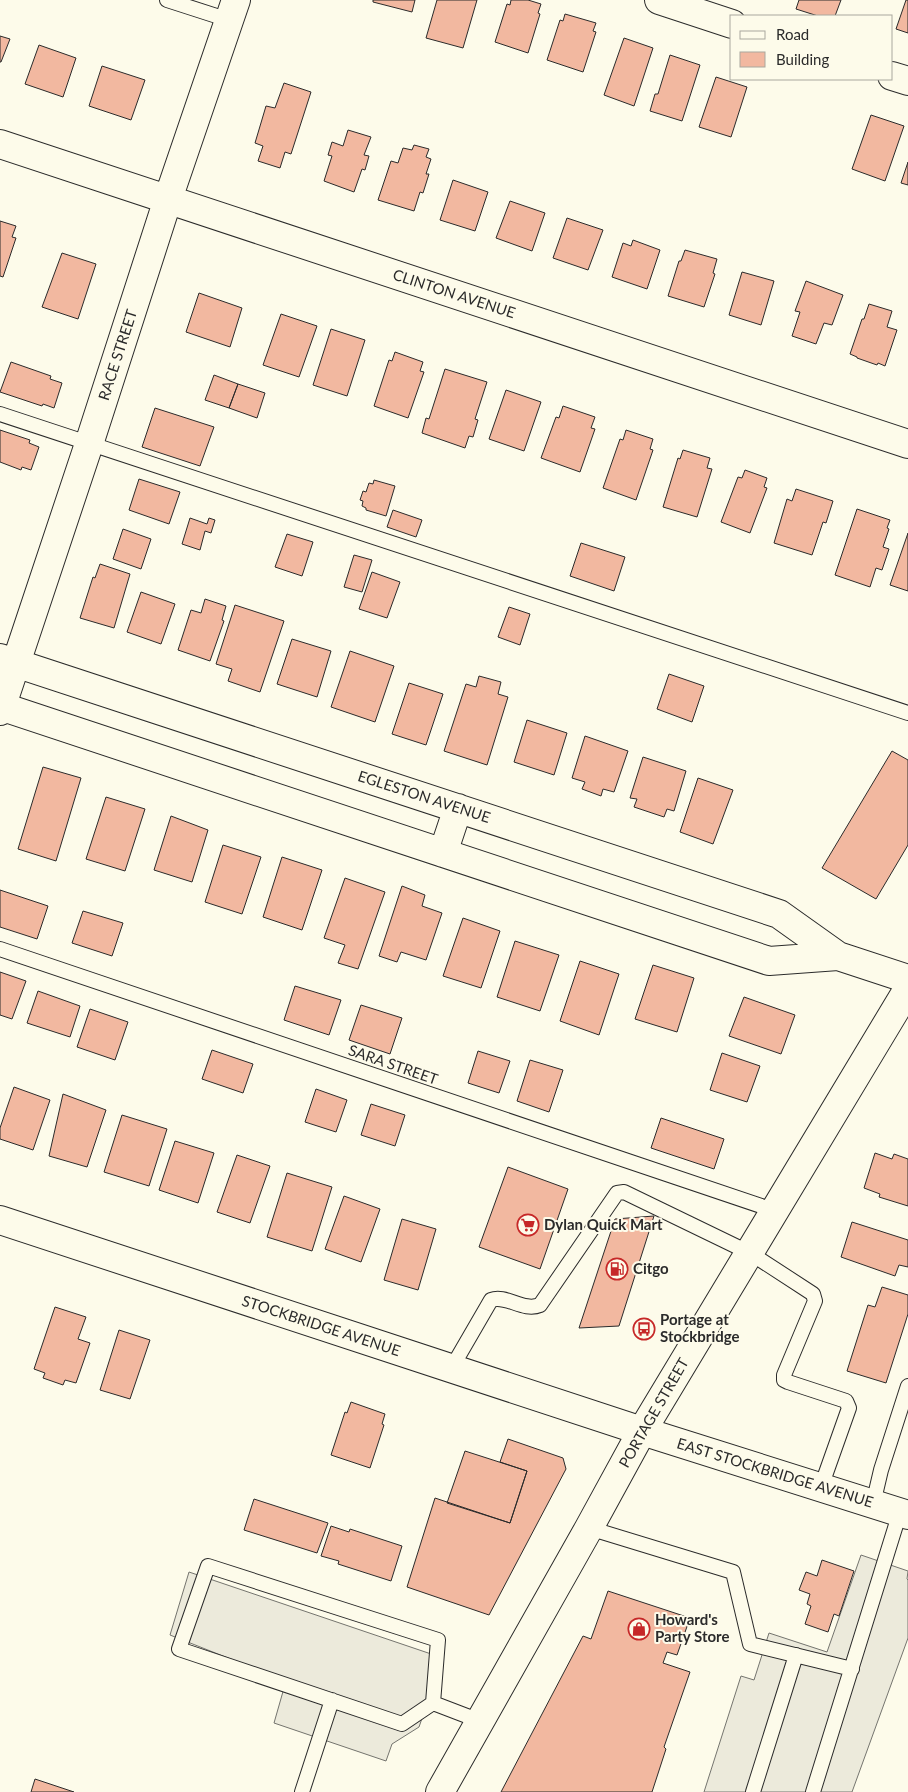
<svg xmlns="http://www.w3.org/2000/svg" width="908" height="1792" viewBox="0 0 908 1792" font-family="Lato,sans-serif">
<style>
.parking{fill:#eceadb;stroke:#74746e}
.building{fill:#f2b8a0;stroke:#2b2b2b}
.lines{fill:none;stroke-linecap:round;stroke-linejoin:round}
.lane-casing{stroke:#2b2b2b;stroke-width:16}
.street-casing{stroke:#2b2b2b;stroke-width:30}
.secondary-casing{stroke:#2b2b2b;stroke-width:30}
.lane{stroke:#fdfbea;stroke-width:14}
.street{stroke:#fdfbea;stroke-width:28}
.secondary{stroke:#fdfbea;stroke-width:28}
.labels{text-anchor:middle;stroke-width:4;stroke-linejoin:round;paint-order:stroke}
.street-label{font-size:15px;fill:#2b2b2b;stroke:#fdfbea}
.poi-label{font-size:15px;font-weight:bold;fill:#2b2b2b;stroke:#fdfbea;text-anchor:start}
</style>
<rect width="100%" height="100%" fill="#fdfbea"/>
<path class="parking" d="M 861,1555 L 908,1571 L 907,1579 L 908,1580 L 908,1638 L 852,1792 L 704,1792 L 741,1676 L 754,1680 L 769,1633 L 827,1652 Z
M 189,1572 L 443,1658 L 419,1727 L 392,1744 L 386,1761 L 274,1723 L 286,1681 L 170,1635 Z"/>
<path class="building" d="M 373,0 L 415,0 L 412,12 L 373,2 Z
M 437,0 L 477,0 L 463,48 L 426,38 Z
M 511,0 L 528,0 L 541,4 L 538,13 L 540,14 L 528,53 L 495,42 L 507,4 L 510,5 Z
M 799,0 L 841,0 L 835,16 L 818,16 L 796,9 Z
M 906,0 L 908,0 L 908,33 L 896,29 Z
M 565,14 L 596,23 L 593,31 L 596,32 L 583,72 L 547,60 L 560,20 L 563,21 Z
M 0,36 L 10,39 L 1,62 L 0,62 Z
M 624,38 L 653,48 L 634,106 L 604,95 Z
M 39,45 L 76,58 L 63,97 L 25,84 Z
M 670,55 L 700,65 L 682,121 L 650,111 L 655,94 L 658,94 Z
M 102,66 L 145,80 L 131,120 L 89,106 Z
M 716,77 L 747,87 L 731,137 L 699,127 Z
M 284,83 L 311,92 L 291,154 L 285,152 L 280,168 L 258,161 L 263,146 L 255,143 L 266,106 L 275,108 Z
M 871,115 L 904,126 L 885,181 L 852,169 Z
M 348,130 L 371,137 L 364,155 L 369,156 L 365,170 L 362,169 L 354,192 L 324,181 L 332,156 L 328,155 L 332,142 L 343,146 Z
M 414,145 L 429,149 L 426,157 L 431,159 L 426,174 L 429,174 L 423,193 L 420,192 L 414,211 L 378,200 L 391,161 L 398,163 L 403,148 L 412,150 Z
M 908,162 L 908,185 L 901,183 Z
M 453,180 L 488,192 L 475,231 L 440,220 Z
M 510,201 L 545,213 L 532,251 L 496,238 Z
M 567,218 L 603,230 L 588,270 L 553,258 Z
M 0,221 L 16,226 L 12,237 L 16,238 L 3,277 L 0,276 Z
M 633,240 L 660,250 L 647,289 L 612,277 L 623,243 L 631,246 Z
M 685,250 L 717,259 L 713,273 L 715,274 L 704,307 L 668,296 L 679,261 L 681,261 Z
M 62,253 L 96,264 L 78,319 L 42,307 Z
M 742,272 L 774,281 L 761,325 L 729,315 Z
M 806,281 L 843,295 L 832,325 L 824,323 L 816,344 L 792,336 L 800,312 L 795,311 Z
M 199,293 L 242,308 L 230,347 L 186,332 Z
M 869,304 L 892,311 L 887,327 L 897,330 L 885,366 L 878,363 L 877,365 L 857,358 L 857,357 L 850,354 L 862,319 L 864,319 Z
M 281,314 L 317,326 L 299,377 L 263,365 Z
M 331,329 L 365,340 L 347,396 L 313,385 Z
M 395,352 L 423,362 L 420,371 L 424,372 L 408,418 L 374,406 L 389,360 L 392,361 Z
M 11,362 L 51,376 L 50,379 L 62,383 L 54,408 L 43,404 L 42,406 L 0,392 Z
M 445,369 L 487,382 L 475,419 L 478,420 L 473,437 L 469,436 L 465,448 L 422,433 L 426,418 L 429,419 Z
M 214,375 L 238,384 L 229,408 L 205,400 Z
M 238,384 L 265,393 L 257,418 L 229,408 Z
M 506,390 L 541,402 L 524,451 L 489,439 Z
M 563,406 L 595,417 L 591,428 L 595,429 L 580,472 L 541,458 L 556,417 L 559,418 Z
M 155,408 L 214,427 L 200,466 L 142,447 Z
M 0,430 L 30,440 L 29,443 L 39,447 L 31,470 L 22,467 L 21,470 L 0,462 Z
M 626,430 L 653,439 L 650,449 L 653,450 L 636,500 L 603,488 L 620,439 L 623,440 Z
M 683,450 L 710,458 L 707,468 L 712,469 L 697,517 L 663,507 L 678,458 L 680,459 Z
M 745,470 L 767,478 L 764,487 L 767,488 L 750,533 L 721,522 L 738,477 L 742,478 Z
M 139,479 L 180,492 L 169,524 L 129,510 Z
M 374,480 L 395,486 L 386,516 L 366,510 L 366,508 L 362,506 L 363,501 L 360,500 L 363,491 L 366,492 L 369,483 L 373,484 Z
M 796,489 L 833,501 L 826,523 L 823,522 L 812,555 L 774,543 L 787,499 L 792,501 Z
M 857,509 L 890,520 L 887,528 L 889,529 L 883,547 L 889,549 L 882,570 L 876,568 L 870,587 L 835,575 Z
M 393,510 L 422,520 L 416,537 L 387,527 Z
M 190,518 L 207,524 L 209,518 L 215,520 L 211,533 L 205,531 L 200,550 L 182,544 Z
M 123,529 L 151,539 L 141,569 L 113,559 Z
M 908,533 L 908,591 L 890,585 Z
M 287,534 L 313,542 L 302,576 L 275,567 Z
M 581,543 L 625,557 L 614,591 L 570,576 Z
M 354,555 L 372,560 L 362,592 L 344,587 Z
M 100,564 L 130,574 L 114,628 L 80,618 L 93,577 L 95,578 Z
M 372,572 L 400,582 L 387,618 L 359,609 Z
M 141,592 L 175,604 L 161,644 L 127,632 Z
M 205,599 L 226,606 L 222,620 L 224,621 L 210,661 L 178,650 L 191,610 L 201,613 Z
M 235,605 L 284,621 L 260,692 L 228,681 L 232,669 L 216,664 Z
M 509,607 L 530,614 L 520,645 L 498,637 Z
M 292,639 L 331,651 L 317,697 L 277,684 Z
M 350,651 L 394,666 L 375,722 L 331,707 Z
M 669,674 L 704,686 L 692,722 L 657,709 Z
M 479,676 L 501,682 L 498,694 L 508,697 L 487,765 L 444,751 L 466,684 L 476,687 Z
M 409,683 L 443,694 L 426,745 L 392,734 Z
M 527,720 L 567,733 L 554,775 L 514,762 Z
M 585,736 L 628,751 L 614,792 L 603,789 L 601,796 L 582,789 L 585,782 L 572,778 Z
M 892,751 L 908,760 L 908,845 L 876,899 L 822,868 Z
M 643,757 L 686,771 L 674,811 L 667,809 L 664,817 L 634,807 L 637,799 L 630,798 Z
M 43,767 L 81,778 L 56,861 L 18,849 Z
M 698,778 L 733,790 L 713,844 L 680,832 Z
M 106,797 L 145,809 L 125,871 L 86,859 Z
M 171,816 L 208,830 L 192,882 L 154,870 Z
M 223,845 L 261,857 L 242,914 L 205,902 Z
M 282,857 L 322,870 L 302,930 L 263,917 Z
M 345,878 L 385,892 L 358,969 L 338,963 L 345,945 L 324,938 Z
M 402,886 L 425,895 L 422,906 L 442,913 L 426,960 L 401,952 L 397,962 L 379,956 Z
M 0,890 L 48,906 L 37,939 L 0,927 Z
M 83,911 L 123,923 L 112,956 L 72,943 Z
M 463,918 L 500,931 L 481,988 L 443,976 Z
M 515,941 L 559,955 L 540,1011 L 497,997 Z
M 580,961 L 619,974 L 599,1035 L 560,1021 Z
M 653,965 L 694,978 L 677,1032 L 635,1019 Z
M 0,972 L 26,981 L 12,1019 L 0,1015 Z
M 295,986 L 341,1000 L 329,1035 L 284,1020 Z
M 38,991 L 80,1006 L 70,1037 L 27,1023 Z
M 744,997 L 795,1015 L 781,1054 L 729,1036 Z
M 361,1005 L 402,1018 L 390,1054 L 349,1040 Z
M 90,1009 L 128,1022 L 115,1060 L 77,1047 Z
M 212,1050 L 253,1064 L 243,1093 L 202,1079 Z
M 478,1051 L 510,1061 L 499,1093 L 468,1083 Z
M 722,1053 L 760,1066 L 747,1102 L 710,1090 Z
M 530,1060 L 563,1070 L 549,1112 L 517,1101 Z
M 14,1087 L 50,1100 L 33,1150 L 0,1139 L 0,1128 Z
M 316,1089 L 347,1100 L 336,1132 L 305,1122 Z
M 63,1094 L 106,1110 L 87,1167 L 49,1156 Z
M 371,1104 L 405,1115 L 395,1146 L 361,1135 Z
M 122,1115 L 167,1129 L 149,1186 L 104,1172 Z
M 661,1118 L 724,1139 L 714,1169 L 651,1148 Z
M 175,1141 L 214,1153 L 198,1203 L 159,1190 Z
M 875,1153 L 892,1159 L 894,1154 L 908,1159 L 908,1206 L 879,1197 L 880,1194 L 864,1188 Z
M 237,1155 L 270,1166 L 250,1223 L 217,1212 Z
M 508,1167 L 568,1189 L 540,1269 L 479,1247 Z
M 287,1173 L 332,1187 L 312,1251 L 267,1237 Z
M 344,1196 L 380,1209 L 361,1262 L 325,1249 Z
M 654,1216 L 619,1326 L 579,1328 L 615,1219 Z
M 402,1219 L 436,1229 L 418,1290 L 384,1280 Z
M 852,1222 L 908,1240 L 908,1267 L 899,1265 L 895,1276 L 841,1257 Z
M 882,1287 L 908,1295 L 908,1314 L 886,1383 L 847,1371 L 868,1305 L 875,1307 Z
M 55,1307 L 86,1317 L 78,1339 L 90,1343 L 76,1383 L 65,1380 L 63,1385 L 43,1378 L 45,1373 L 34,1369 Z
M 119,1330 L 150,1340 L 130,1399 L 100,1390 Z
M 351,1402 L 385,1414 L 382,1424 L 384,1425 L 370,1468 L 331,1455 L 345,1412 L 347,1413 Z
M 508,1439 L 563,1458 L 566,1469 L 489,1615 L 407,1587 L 435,1498 L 510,1523 L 527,1471 L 500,1462 Z
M 465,1451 L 527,1471 L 510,1523 L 447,1503 Z
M 254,1499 L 328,1523 L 317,1553 L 244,1530 Z
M 331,1526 L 349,1532 L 350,1529 L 402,1546 L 391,1581 L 338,1564 L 339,1561 L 321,1556 Z
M 822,1560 L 854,1571 L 839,1616 L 834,1614 L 828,1632 L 805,1624 L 811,1606 L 807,1604 L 810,1594 L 799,1590 L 806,1572 L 817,1576 Z
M 608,1591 L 690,1618 L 677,1655 L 667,1652 L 663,1663 L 690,1672 L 664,1747 L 666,1749 L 652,1792 L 501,1792 L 583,1636 L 591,1639 Z
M 35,1779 L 74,1792 L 31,1792 Z"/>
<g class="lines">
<g class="lane-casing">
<path id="lane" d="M 167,0 L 229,20
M 0,414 L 908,713
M 0,949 L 776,1211
M 451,1369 L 491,1300 C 506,1294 523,1312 540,1305 L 617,1193 L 624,1192 L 750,1253 L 813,1294 L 815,1301 L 784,1375 L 784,1380 L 788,1382 L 846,1401 L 849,1408 L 821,1487
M 873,1504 L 881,1470 L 908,1386
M 589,1528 L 733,1572 L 750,1644 L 852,1669
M 433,1703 L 438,1640 L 208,1566 L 179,1649 L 402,1724 L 433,1703 L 480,1721
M 302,1792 L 332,1700
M 753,1792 L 796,1655
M 813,1792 L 900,1512"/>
</g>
<g class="street-casing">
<path id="street" d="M 659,0 L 732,24
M 892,76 L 908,81
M 0,144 L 908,444
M 0,658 L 779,914 L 838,956 L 908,979
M 0,706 L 769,961 L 838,956
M 0,711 L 89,444 L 168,199 L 236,0
M 443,853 L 458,808
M 0,1220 L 642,1431 L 908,1515"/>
</g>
<g class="secondary-casing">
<path id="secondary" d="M 440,1792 L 589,1528 L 642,1431 L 908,989"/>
</g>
<use href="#lane" class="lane"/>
<use href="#street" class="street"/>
<use href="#secondary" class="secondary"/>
</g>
<defs>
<g id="supermarket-ring" transform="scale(1.125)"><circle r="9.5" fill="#fdfbea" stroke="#c62828" stroke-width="1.5"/><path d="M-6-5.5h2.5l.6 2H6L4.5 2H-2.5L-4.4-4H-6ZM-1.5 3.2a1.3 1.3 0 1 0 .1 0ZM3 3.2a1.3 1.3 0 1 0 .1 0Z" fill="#c62828"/></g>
<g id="fuel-ring" transform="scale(1.125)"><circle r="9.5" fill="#fdfbea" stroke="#c62828" stroke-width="1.5"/><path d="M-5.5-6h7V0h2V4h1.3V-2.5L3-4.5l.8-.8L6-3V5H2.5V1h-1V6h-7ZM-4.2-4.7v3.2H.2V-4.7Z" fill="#c62828"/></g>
<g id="bus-ring" transform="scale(1.125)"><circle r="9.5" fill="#fdfbea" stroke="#c62828" stroke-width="1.5"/><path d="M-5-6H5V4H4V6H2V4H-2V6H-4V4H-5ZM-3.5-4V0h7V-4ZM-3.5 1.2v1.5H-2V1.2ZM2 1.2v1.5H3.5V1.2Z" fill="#c62828"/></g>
<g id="shop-ring" transform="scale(1.125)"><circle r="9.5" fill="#fdfbea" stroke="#c62828" stroke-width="1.5"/><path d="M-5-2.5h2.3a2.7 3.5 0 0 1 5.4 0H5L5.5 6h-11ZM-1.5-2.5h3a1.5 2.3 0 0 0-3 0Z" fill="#c62828"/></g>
</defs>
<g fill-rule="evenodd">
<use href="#supermarket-ring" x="528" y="1225"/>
<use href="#fuel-ring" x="617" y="1269"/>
<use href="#bus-ring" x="644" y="1329"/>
<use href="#shop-ring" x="639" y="1629"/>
</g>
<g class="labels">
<g class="street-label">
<text transform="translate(454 294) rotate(18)" y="5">CLINTON AVENUE</text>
<text transform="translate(118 355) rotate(-72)" y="5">RACE STREET</text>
<text transform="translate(424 797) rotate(18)" y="5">EGLESTON AVENUE</text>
<text transform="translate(393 1065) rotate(19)" y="5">SARA STREET</text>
<text transform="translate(321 1326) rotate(18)" y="5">STOCKBRIDGE AVENUE</text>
<text transform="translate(654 1413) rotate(-60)" y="5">PORTAGE STREET</text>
<text transform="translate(775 1473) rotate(17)" y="5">EAST STOCKBRIDGE AVENUE</text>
</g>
<g class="poi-label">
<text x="544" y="1230">Dylan Quick Mart</text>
<text x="633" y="1274">Citgo</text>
<text x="660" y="1325">Portage at<tspan x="660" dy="17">Stockbridge</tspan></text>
<text x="655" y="1625">Howard's<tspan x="655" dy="17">Party Store</tspan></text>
</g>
</g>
<rect x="730" y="15" width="162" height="65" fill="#fdfbea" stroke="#a9a89e"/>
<rect x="740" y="31" width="25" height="8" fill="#fdfbea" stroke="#a9a89e"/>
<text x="776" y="40" font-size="15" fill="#2b2b2b">Road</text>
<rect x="740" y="52" width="25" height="15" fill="#f2b8a0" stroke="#a9a89e"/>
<text x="776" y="65" font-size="15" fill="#2b2b2b">Building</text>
</svg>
